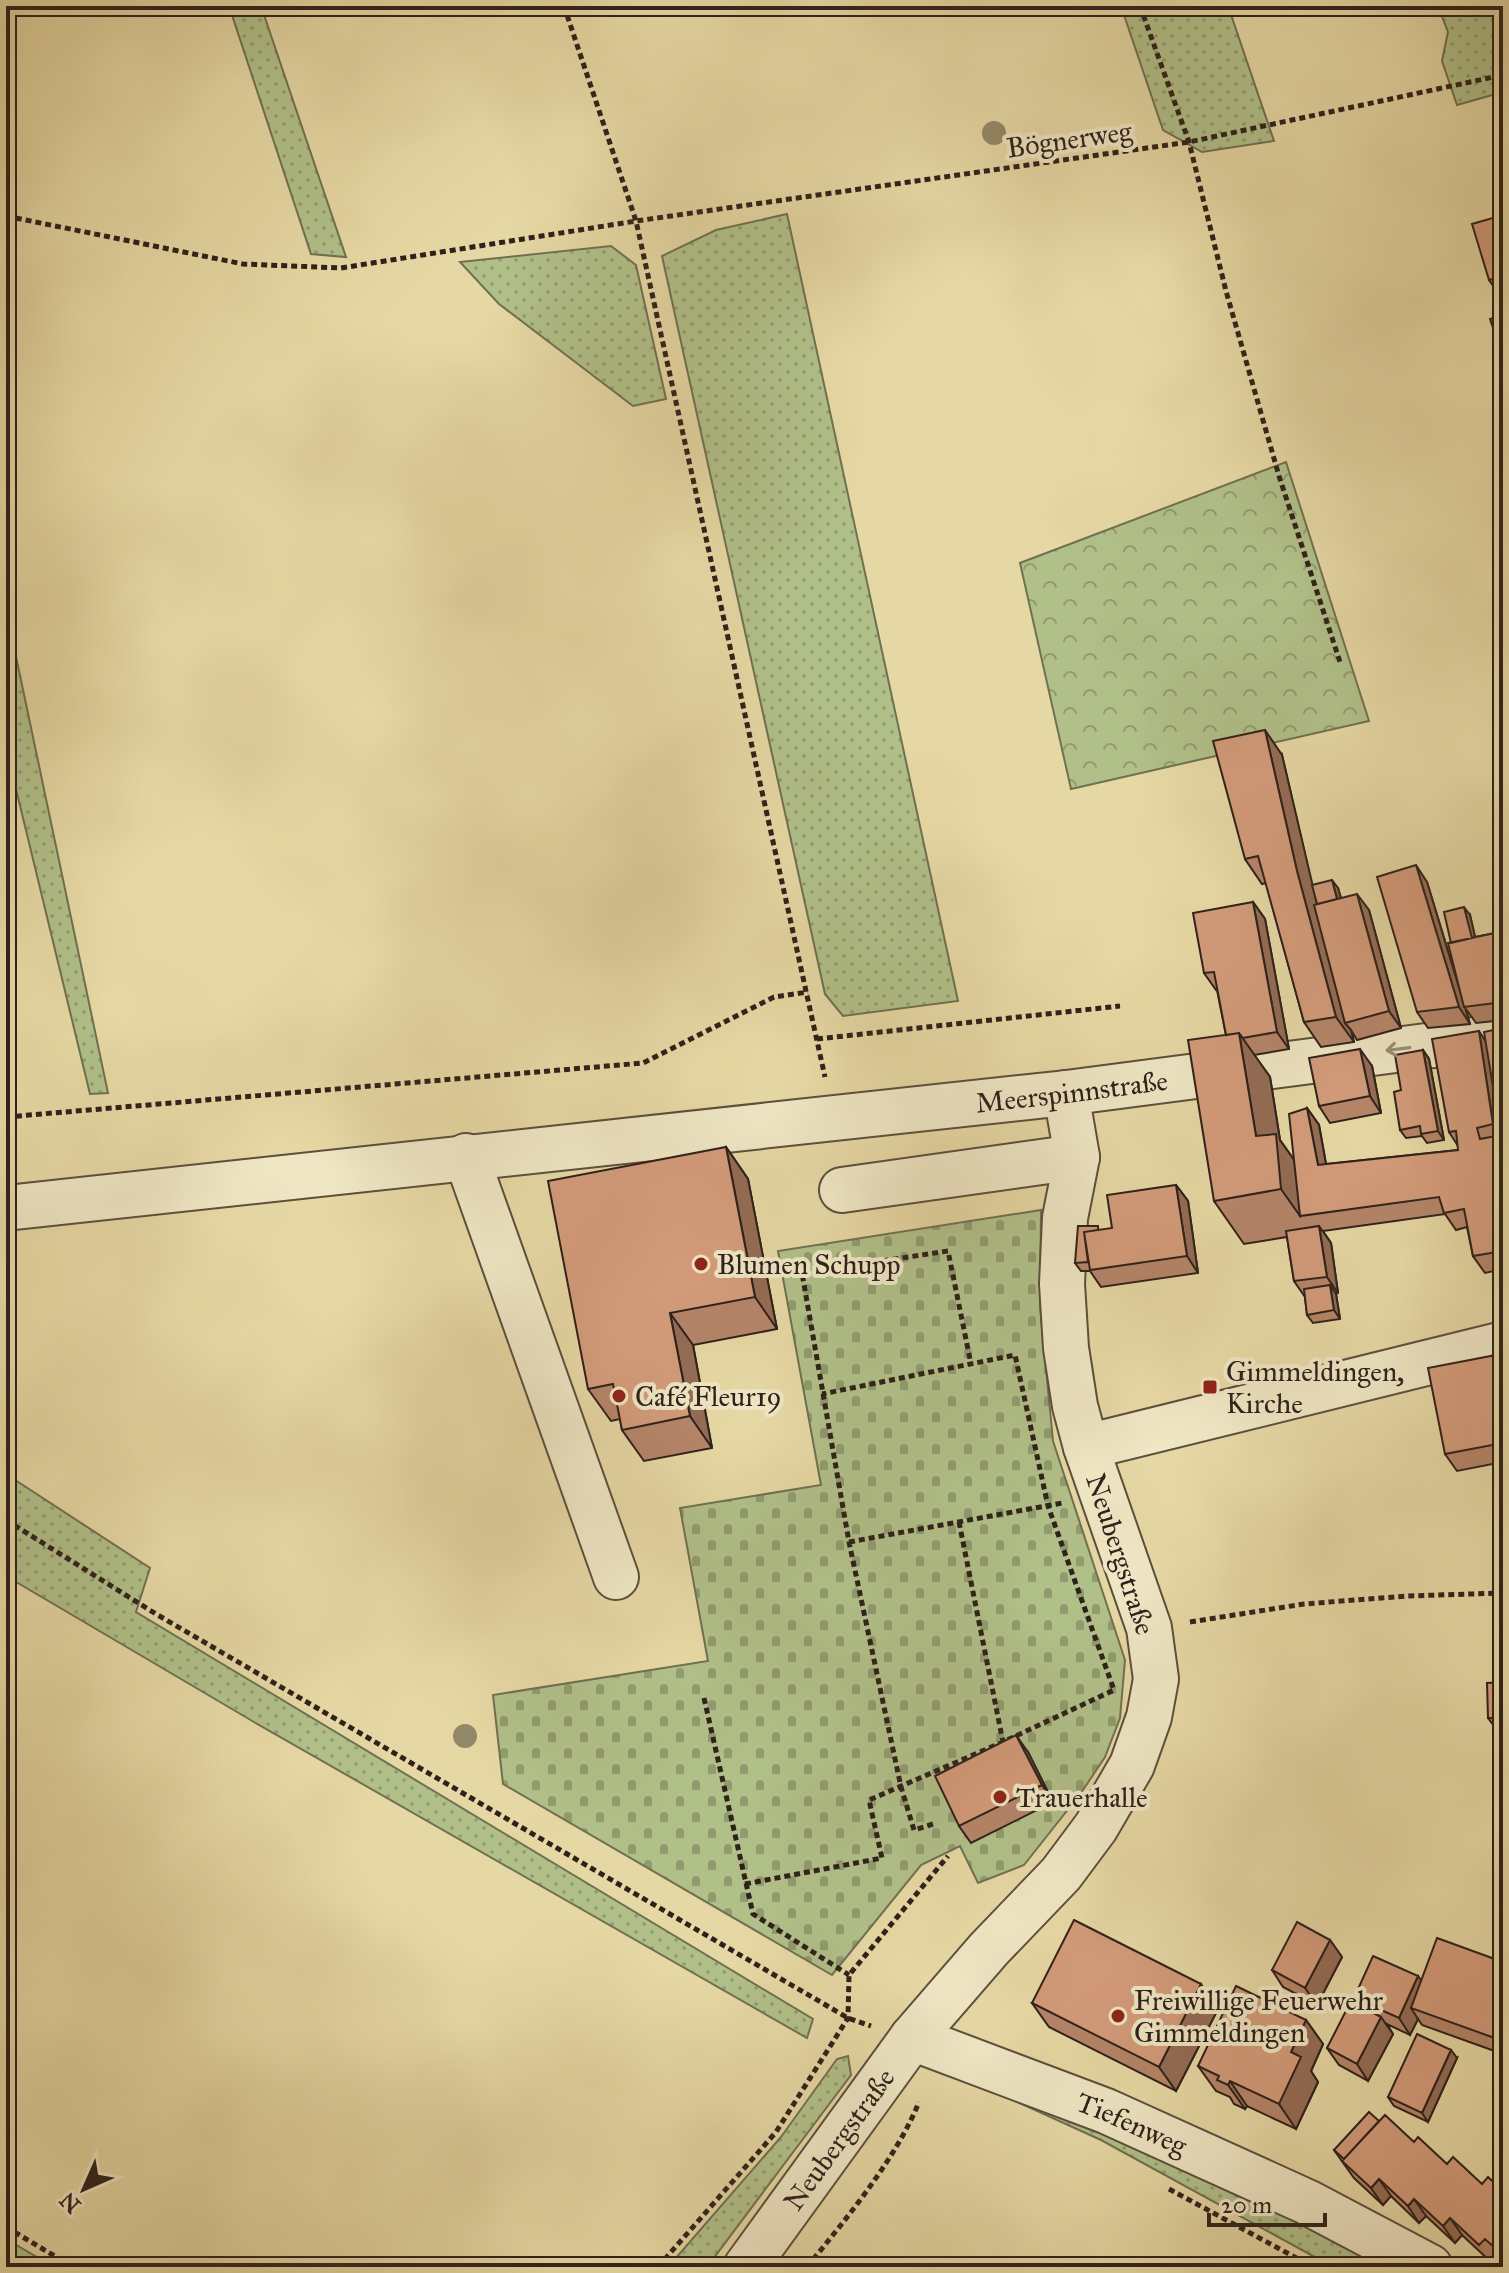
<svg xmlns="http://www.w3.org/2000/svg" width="1509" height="2273" viewBox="0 0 1509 2273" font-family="'IM FELL Great Primer',serif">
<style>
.grass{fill:url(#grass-dots);stroke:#707052;stroke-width:2}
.cemetery{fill:url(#cemetery-stones);stroke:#707052;stroke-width:2}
.park{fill:url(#park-crowns);stroke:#707052;stroke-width:2}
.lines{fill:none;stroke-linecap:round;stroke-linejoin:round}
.minor-casing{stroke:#5c4f3d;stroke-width:48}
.path{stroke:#2e211b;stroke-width:5;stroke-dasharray:6 4;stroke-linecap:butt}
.minor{stroke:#efe6c4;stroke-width:44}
.tree{fill:#938968}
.wall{fill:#b58569;stroke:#2e211b;stroke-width:2}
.shaded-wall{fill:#946c55;stroke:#2e211b;stroke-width:2}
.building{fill:#d39b7a;stroke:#2e211b;stroke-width:2}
.oneway{stroke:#988d78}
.poi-dot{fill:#8f2418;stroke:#efe6c4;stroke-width:3}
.labels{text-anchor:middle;stroke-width:8;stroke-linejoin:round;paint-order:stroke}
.street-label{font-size:28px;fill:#2e211b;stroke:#efe6c4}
.poi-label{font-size:28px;fill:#2e211b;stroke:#efe6c4;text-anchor:start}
</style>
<defs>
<pattern id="grass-dots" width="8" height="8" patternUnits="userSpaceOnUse" patternTransform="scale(2)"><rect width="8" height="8" fill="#b1c089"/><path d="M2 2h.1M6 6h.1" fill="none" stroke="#909c6f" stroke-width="1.8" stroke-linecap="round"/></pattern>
<pattern id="cemetery-stones" width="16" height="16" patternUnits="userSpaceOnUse" patternTransform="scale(2)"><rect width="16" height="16" fill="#b1c089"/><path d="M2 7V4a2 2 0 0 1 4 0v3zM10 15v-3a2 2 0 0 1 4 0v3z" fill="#909c6f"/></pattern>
<pattern id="park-crowns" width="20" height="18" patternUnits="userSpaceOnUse" patternTransform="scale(2)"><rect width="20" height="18" fill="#b1c089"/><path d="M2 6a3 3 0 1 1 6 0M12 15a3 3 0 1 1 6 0" fill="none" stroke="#909c6f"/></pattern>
</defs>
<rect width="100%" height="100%" fill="#e6d8a4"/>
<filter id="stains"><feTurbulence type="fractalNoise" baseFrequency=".0025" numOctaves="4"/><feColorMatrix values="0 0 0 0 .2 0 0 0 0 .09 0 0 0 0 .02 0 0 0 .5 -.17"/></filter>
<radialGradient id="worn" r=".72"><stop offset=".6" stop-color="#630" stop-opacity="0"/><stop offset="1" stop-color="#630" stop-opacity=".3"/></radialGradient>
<path class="grass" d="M 229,6 L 261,6 L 346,257 L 311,254 Z
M 1121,6 L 1228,6 L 1274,141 L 1202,152 L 1163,130 Z
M 1438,6 L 1503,6 L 1503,92 L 1457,105 L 1442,61 L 1448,32 Z
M 787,214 L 958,1001 L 843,1016 L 825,994 L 662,256 L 716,230 Z
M 611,246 L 636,265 L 666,399 L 633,406 L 499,304 L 460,262 Z
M 14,647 L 108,1093 L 90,1094 L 6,748 L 6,648 Z
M 6,1474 L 150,1568 L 136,1612 L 813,2019 L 807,2038 L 254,1722 L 6,1576 Z
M 848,2056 L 851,2075 L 707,2267 L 668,2267 L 781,2137 L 837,2059 Z
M 956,2074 L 1133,2133 L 1398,2267 L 1333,2267 L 1101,2140 Z
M 6,2239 L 54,2267 L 6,2267 Z"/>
<path class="cemetery" d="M 1041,1210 L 1040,1306 L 1053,1441 L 1125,1660 L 1120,1718 L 1105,1757 L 1081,1793 L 1024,1865 L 978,1883 L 960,1846 L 921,1865 L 832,1975 L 503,1784 L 493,1695 L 708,1661 L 680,1508 L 821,1485 L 778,1251 Z"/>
<path class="park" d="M 1286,462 L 1369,721 L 1071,789 L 1020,563 Z"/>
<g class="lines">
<g class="minor-casing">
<g id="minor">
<path d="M 466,1156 L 616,1577"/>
<path d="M 842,1190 L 1077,1157"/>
<path id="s1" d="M 6,1208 L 1066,1093 L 1503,1036"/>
<path d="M 1086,1447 L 1503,1344"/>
<path id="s2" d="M 912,2038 L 1106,2111 L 1307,2202 L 1430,2267"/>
<path id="s3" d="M 746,2267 L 912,2038 L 989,1949 L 1061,1874 L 1096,1827 L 1132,1765 L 1149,1717 L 1156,1679 L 1149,1628 L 1086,1447 L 1075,1406 L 1066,1348 L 1062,1284 L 1065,1218 L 1077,1157 L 1066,1093"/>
</g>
</g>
<path class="path" d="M 564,6 L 636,221 L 825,1077
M 1140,6 L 1189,142 L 1226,291 L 1279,476 L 1341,665
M 6,216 L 243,264 L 341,268 L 636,221 L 1189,142 L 1503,75
M 817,1039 L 1120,1006
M 6,1117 L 643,1063 L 774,997 L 808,992
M 6,1520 L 156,1614 L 848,2018 L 871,2026
M 959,1522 L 1003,1742
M 849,1542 L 1062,1503
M 1190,1622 L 1304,1604 L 1407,1596 L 1503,1593
M 704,1698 L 753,1914 L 849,1975
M 933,1824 L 914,1830 L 901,1787 L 849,1542 L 802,1273 L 948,1251 L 971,1364
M 745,1884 L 882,1858 L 869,1800 L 1003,1742 L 1114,1690 L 1048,1506 L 1015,1355 L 822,1394
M 1169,2189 L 1313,2267
M 6,2227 L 73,2267
M 658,2267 L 776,2132 L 848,2018 L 849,1975 L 948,1856
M 807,2267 C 846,2219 896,2159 919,2102"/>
<use href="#minor" class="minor"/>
</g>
<g class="tree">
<circle cx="994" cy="133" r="12"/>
<circle cx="465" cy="1736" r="12"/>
</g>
<path class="wall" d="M 1503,215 L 1503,296 L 1501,297 L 1489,280 Z
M 1282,755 L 1312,885 L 1338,888 L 1341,898 L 1369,910 L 1401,1028 L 1357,1040 L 1351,1030 L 1354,1042 L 1321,1047 L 1304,1022 L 1266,883 L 1262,884 L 1245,859 Z
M 1427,882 L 1459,987 L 1451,943 L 1470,915 L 1475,937 L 1495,933 L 1503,944 L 1503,1020 L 1476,1023 L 1466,1009 L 1470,1024 L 1428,1028 L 1417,1012 Z
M 1253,902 L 1265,919 L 1289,1049 L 1254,1055 L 1270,1077 L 1280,1140 L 1294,1160 L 1307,1108 L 1319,1125 L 1326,1164 L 1458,1150 L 1458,1146 L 1449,1132 L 1485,1040 L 1503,1028 L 1503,1269 L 1485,1273 L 1473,1256 L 1467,1227 L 1456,1230 L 1445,1214 L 1323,1231 L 1331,1243 L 1338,1293 L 1336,1294 L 1340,1319 L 1313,1323 L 1307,1315 L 1305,1297 L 1294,1281 L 1287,1237 L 1244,1244 L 1214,1201 L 1226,1035 L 1217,990 L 1216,990 L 1204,973 Z
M 1423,1050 L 1429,1059 L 1444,1140 L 1427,1143 L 1422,1136 L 1406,1138 L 1400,1130 L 1401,1090 Z
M 1372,1066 L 1381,1113 L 1330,1123 L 1319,1106 Z
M 726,1147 L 748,1179 L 777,1329 L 693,1345 L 712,1448 L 644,1461 L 622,1430 L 620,1419 L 611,1421 L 588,1389 Z
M 1176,1185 L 1188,1201 L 1198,1273 L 1101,1287 L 1090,1271 L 1081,1271 L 1075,1263 L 1112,1228 Z
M 1496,1355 L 1503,1365 L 1503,1462 L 1457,1471 L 1445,1454 Z
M 1503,1682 L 1503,1726 L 1494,1726 L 1488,1718 Z
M 1028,1752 L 1053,1802 L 971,1843 L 959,1826 Z
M 1330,1940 L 1342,1957 L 1317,2005 L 1283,1987 L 1272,1970 Z
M 1503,1962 L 1503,2054 L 1422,2025 L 1418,2019 L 1410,2035 L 1387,2024 L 1393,2034 L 1368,2081 L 1339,2065 L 1327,2048 L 1358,2005 L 1354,1998 L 1418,1976 L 1421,1981 Z
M 1032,2003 L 1218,2009 L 1176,2091 L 1049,2027 Z
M 1306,2020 L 1323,2044 L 1311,2071 L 1318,2082 L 1296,2129 L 1247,2106 L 1245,2109 L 1234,2104 L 1230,2097 L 1216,2091 L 1198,2066 Z
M 1457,2058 L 1428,2122 L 1394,2106 L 1388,2097 Z
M 1379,2121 L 1447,2164 L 1482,2184 L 1503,2191 L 1503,2261 L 1497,2256 L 1491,2262 L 1462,2235 L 1455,2243 L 1426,2216 L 1419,2223 L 1391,2196 L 1383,2205 L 1354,2178 L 1334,2150 Z"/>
<path class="shaded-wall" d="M 1265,730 L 1282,755 L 1345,1023 L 1351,1030 L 1354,1042 L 1336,1017 L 1297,871 Z
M 1416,865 L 1427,882 L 1470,1024 L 1459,1007 Z
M 1332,880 L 1338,888 L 1346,916 L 1340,908 Z
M 1357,894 L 1369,910 L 1401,1028 L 1389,1011 Z
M 1253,902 L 1265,919 L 1289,1049 L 1277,1032 Z
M 1464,907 L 1470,915 L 1479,954 L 1473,946 Z
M 1495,933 L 1503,944 L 1503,954 L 1500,950 Z
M 1479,1031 L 1490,1048 L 1503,1138 L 1493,1124 Z
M 1239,1033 L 1270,1077 L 1280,1140 L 1307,1178 L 1300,1216 L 1281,1189 L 1256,1136 Z
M 1360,1049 L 1372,1066 L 1381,1113 L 1370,1096 Z
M 1423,1050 L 1429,1059 L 1444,1140 L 1438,1131 Z
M 1307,1108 L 1319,1125 L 1329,1181 L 1318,1165 Z
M 726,1147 L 748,1179 L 777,1329 L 755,1297 Z
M 1176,1185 L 1188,1201 L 1198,1273 L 1187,1256 Z
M 1319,1226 L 1331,1243 L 1338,1293 L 1327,1277 Z
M 1330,1285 L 1336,1294 L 1340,1319 L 1334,1310 Z
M 670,1313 L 693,1345 L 712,1448 L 690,1416 Z
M 1496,1355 L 1503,1365 L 1503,1390 Z
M 1016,1735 L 1028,1752 L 1053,1802 L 1042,1785 Z
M 1330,1940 L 1342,1957 L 1317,2005 L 1305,1988 Z
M 1418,1976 L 1430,1993 L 1411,2008 L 1418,2019 L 1410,2035 L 1399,2018 Z
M 1201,1984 L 1218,2009 L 1176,2091 L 1159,2067 Z
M 1381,2017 L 1393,2034 L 1368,2081 L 1357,2064 Z
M 1306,2020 L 1323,2044 L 1311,2071 L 1318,2082 L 1296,2129 L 1279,2104 L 1291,2052 Z
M 1451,2050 L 1457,2058 L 1428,2122 L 1422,2113 Z
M 1230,2081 L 1247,2106 L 1245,2109 L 1228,2085 Z
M 1379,2179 L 1391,2196 L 1383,2205 L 1371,2188 Z
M 1414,2199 L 1426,2216 L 1419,2223 L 1408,2206 Z
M 1450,2218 L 1462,2235 L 1455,2243 L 1443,2226 Z"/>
<path class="building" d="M 1503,215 L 1503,276 L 1489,280 L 1472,224 Z
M 1503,314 L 1503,357 L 1490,319 Z
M 1265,730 L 1297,871 L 1336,1017 L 1304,1022 L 1258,856 L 1245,859 L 1213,741 Z
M 1416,865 L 1459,1007 L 1417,1012 L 1377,877 Z
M 1332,880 L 1337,899 L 1317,904 L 1312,885 Z
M 1357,894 L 1389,1011 L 1345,1023 L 1314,905 Z
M 1253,902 L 1277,1032 L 1243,1038 L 1239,1033 L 1226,1035 L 1214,972 L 1204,973 L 1193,913 Z
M 1464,907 L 1472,938 L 1451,943 L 1444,912 Z
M 1495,933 L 1500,950 L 1503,950 L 1503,1002 L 1464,1007 L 1448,943 Z
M 1503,1028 L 1503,1251 L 1473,1256 L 1464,1209 L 1444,1213 L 1439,1197 L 1300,1216 L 1289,1114 L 1307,1108 L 1318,1165 L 1458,1150 L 1456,1131 L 1449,1132 L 1432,1039 L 1479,1031 L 1493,1124 L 1477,1128 L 1480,1139 L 1501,1135 L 1484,1032 Z
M 1239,1033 L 1256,1136 L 1276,1134 L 1281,1189 L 1214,1201 L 1188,1040 Z
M 1360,1049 L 1370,1096 L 1319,1106 L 1309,1058 Z
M 1423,1050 L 1438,1131 L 1421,1134 L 1420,1126 L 1400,1130 L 1394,1092 L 1401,1090 L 1395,1055 Z
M 726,1147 L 755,1297 L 670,1313 L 690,1416 L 622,1430 L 613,1384 L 588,1389 L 548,1181 Z
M 1176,1185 L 1187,1256 L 1090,1270 L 1084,1232 L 1112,1228 L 1107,1195 Z
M 1078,1226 L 1098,1226 L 1098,1230 L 1084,1232 L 1088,1262 L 1075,1263 Z
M 1319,1226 L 1327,1277 L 1294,1281 L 1286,1231 Z
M 1330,1285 L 1334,1310 L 1307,1315 L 1304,1289 Z
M 1496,1355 L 1503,1390 L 1503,1443 L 1445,1454 L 1428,1368 Z
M 1503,1682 L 1503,1718 L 1488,1718 L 1487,1683 Z
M 1016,1735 L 1042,1785 L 959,1826 L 935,1776 Z
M 1074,1920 L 1201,1984 L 1159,2067 L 1032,2003 Z
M 1297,1922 L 1330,1940 L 1305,1988 L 1272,1970 Z
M 1437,1938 L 1503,1962 L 1503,2041 L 1411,2008 Z
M 1373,1956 L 1418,1976 L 1399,2018 L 1354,1998 Z
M 1236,1986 L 1306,2020 L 1291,2052 L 1301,2057 L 1279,2104 L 1230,2081 L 1228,2085 L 1217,2080 L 1219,2076 L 1198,2066 Z
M 1351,2001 L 1381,2017 L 1357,2064 L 1327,2048 Z
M 1417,2034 L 1451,2050 L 1422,2113 L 1388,2097 Z
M 1369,2112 L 1379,2121 L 1344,2159 L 1334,2150 Z
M 1385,2115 L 1414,2142 L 1418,2137 L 1447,2164 L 1453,2157 L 1482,2184 L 1488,2177 L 1503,2191 L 1503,2255 L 1485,2239 L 1479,2245 L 1450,2218 L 1443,2226 L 1414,2199 L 1408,2206 L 1379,2179 L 1371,2188 L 1342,2161 Z"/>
<defs><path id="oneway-shaft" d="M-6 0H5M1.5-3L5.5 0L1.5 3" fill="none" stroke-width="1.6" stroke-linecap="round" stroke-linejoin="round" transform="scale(2)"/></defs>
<use class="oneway" href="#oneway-shaft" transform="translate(1398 1049) rotate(173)"/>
<g class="poi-dot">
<circle cx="701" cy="1264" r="8"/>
<rect x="1202" y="1379" width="16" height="16" rx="4"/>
<circle cx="619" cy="1396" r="8"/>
<circle cx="1000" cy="1797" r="8"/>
<circle cx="1118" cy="2016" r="8"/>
</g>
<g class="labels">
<g class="street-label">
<text transform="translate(1069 139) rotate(-8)" y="10">Bögnerweg</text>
<text dy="10" stroke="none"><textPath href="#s1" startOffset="1072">Meerspinnstraße</textPath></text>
<text transform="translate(1121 1554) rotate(72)" y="10">Neubergstraße</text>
<text dy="10" stroke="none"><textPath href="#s2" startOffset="236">Tiefenweg</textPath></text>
<text dy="10" stroke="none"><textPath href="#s3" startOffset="158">Neubergstraße</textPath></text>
</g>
<g class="poi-label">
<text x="717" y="1274">Blumen Schupp</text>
<text x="1226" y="1381">Gimmeldingen,<tspan x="1226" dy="32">Kirche</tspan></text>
<text x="635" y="1406">Café Fleur19</text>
<text x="1016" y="1807">Trauerhalle</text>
<text x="1134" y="2010">Freiwillige Feuerwehr<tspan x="1134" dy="32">Gimmeldingen</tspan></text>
</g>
</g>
<rect width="1509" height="2273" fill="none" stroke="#e6d8a4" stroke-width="32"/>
<rect x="8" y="8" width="1493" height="2257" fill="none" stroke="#2e211b" stroke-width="4"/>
<rect x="16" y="16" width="1477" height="2241" fill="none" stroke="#2e211b" stroke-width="2"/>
<g transform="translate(84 2189) rotate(225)" stroke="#efe6c4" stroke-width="6" paint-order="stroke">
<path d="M0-6L14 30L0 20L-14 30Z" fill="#2e211b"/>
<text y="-12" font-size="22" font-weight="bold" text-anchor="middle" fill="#2e211b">N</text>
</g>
<path d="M1209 2213v12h116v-12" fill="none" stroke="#2e211b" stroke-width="4"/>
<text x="1221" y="2213" font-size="24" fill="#2e211b" stroke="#efe6c4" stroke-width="6" paint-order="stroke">20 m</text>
<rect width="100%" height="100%" filter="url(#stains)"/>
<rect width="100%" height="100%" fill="url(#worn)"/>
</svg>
